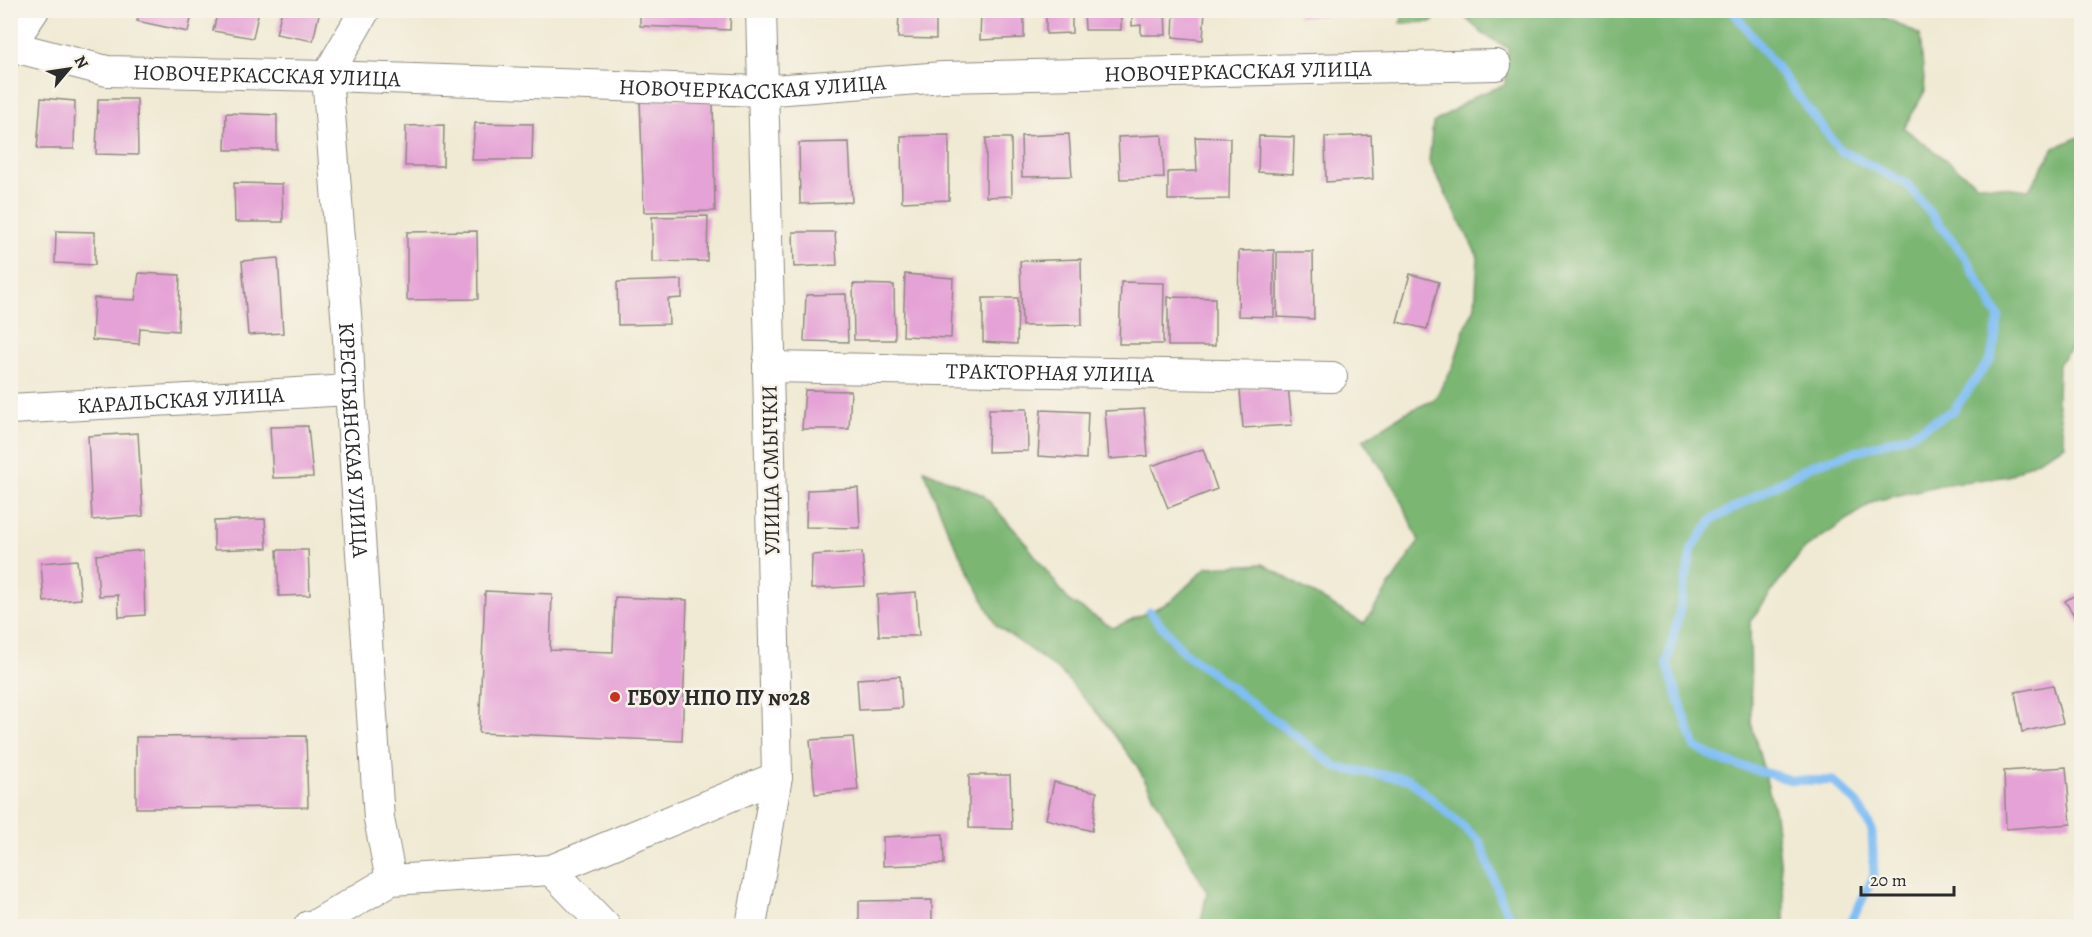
<svg xmlns="http://www.w3.org/2000/svg" width="2092" height="937" viewBox="0 0 2092 937" font-family="Alegreya,serif">
<style>
.forest{fill:#7cb673;stroke:#54704f;stroke-width:1.5}
.lines{fill:none;stroke-linecap:round;stroke-linejoin:round}
.stream{stroke:#80bef4;stroke-width:9}
.building{fill:#e5a2d6}
.minor-casing{stroke:#8e8a80;stroke-width:32}
.path{stroke:#8e8a80;stroke-width:4;stroke-dasharray:4.5 4.5;stroke-linecap:butt}
.minor{stroke:#fff;stroke-width:30}
.poi-dot{fill:#c8321e;stroke:#f7f3e8;stroke-width:2}
.labels{text-anchor:middle;stroke-width:5;stroke-linejoin:round;paint-order:stroke}
.street-label{font-size:22px;fill:#2b2b2b;stroke:#f7f3e8}
.poi-label{font-size:22px;font-weight:bold;fill:#2b2b2b;stroke:#f7f3e8;text-anchor:start}
</style>
<rect width="100%" height="100%" fill="#f7f3e8"/>
<filter id="ink" filterUnits="userSpaceOnUse"><feTurbulence type="fractalNoise" baseFrequency=".0167" numOctaves="2"/><feDisplacementMap in="SourceGraphic" scale="12" xChannelSelector="R" yChannelSelector="G"/><feConvolveMatrix kernelMatrix="1 2 1 2 8 2 1 2 1" color-interpolation-filters="sRGB"/></filter>
<filter id="wash" filterUnits="userSpaceOnUse"><feTurbulence type="fractalNoise" baseFrequency=".008" numOctaves="4" result="noise"/><feDisplacementMap in="SourceGraphic" scale="24" xChannelSelector="R" yChannelSelector="G"/><feGaussianBlur stdDeviation="1.35" result="paint"/><feColorMatrix in="noise" values="0 0 0 0 0 0 0 0 0 0 0 0 0 0 0 0 0 1.4 0 .05"/><feComposite in="paint" operator="in"/></filter>
<g filter="url(#wash)">
<rect width="100%" height="100%" fill="#f0ead4"/>
<path class="forest" d="M 1859,10 L 1874,12 L 1920,35 L 1925,91 L 1904,128 L 1977,184 L 2029,190 L 2054,148 L 2081,136 L 2081,336 L 2058,364 L 2057,400 L 2065,445 L 2008,476 L 1940,485 L 1875,501 L 1803,550 L 1750,621 L 1751,722 L 1775,814 L 1784,900 L 1784,926 L 1200,926 L 1207,892 L 1137,766 L 1104,721 L 1062,673 L 996,625 L 948,531 L 924,470 L 983,495 L 1021,537 L 1069,601 L 1113,628 L 1170,602 L 1207,567 L 1263,564 L 1364,624 L 1419,541 L 1396,490 L 1363,440 L 1405,413 L 1434,400 L 1453,367 L 1464,330 L 1475,307 L 1478,257 L 1429,161 L 1433,123 L 1477,95 L 1505,85 L 1508,48 L 1483,34 L 1458,11 Z
M 1405,11 L 1405,10 L 1442,11 L 1432,22 L 1400,23 Z"/>
<g class="lines">
<path class="stream" d="M 1732,10 L 1840,150 L 1907,184 L 1964,255 L 1999,318 L 1991,358 L 1954,410 L 1909,435 L 1812,465 L 1712,520 L 1692,548 L 1681,604 L 1667,664 L 1695,747 L 1720,760 L 1791,780 L 1833,781 L 1857,803 L 1872,830 L 1874,876 L 1849,926
M 1150,612 L 1184,652 L 1338,768 L 1409,779 L 1480,842 L 1503,904 L 1515,926"/>
</g>
<g id="blocks">
<path class="building" d="M 140,10 L 193,10 L 188,32 L 137,21 Z
M 218,10 L 259,10 L 253,38 L 213,31 Z
M 282,10 L 320,10 L 313,41 L 276,34 Z
M 640,10 L 731,10 L 730,30 L 640,26 Z
M 899,10 L 936,10 L 936,39 L 898,38 Z
M 981,10 L 1024,10 L 1024,38 L 980,40 Z
M 1046,10 L 1072,10 L 1072,33 L 1046,34 Z
M 1084,10 L 1121,10 L 1121,30 L 1085,30 Z
M 1132,10 L 1165,10 L 1166,35 L 1141,35 L 1141,25 L 1132,26 Z
M 1174,10 L 1205,10 L 1203,40 L 1173,37 Z
M 1298,10 L 1336,10 L 1336,14 L 1298,17 Z
M 41,98 L 75,101 L 74,149 L 37,149 Z
M 98,99 L 137,99 L 138,155 L 96,154 Z
M 640,99 L 713,99 L 715,211 L 644,212 Z
M 226,113 L 277,115 L 277,150 L 225,150 Z
M 475,123 L 533,124 L 532,160 L 472,160 Z
M 444,125 L 443,166 L 405,166 L 406,126 Z
M 1069,134 L 1072,176 L 1022,177 L 1021,136 Z
M 949,135 L 949,200 L 902,202 L 901,136 Z
M 1162,135 L 1164,178 L 1120,179 L 1118,137 Z
M 1371,135 L 1373,179 L 1326,182 L 1325,137 Z
M 1259,136 L 1294,137 L 1293,174 L 1258,172 Z
M 1195,137 L 1230,138 L 1229,199 L 1168,200 L 1168,172 L 1197,171 Z
M 986,138 L 1011,138 L 1012,196 L 986,197 Z
M 849,142 L 852,202 L 800,204 L 799,143 Z
M 234,183 L 282,184 L 283,222 L 235,222 Z
M 708,216 L 707,261 L 652,262 L 652,217 Z
M 56,231 L 95,232 L 95,265 L 55,263 Z
M 477,231 L 478,299 L 407,300 L 407,232 Z
M 793,232 L 835,232 L 837,265 L 794,267 Z
M 1274,250 L 1274,317 L 1238,316 L 1239,251 Z
M 1277,252 L 1313,252 L 1314,319 L 1277,317 Z
M 278,258 L 283,333 L 248,335 L 242,261 Z
M 1081,259 L 1082,325 L 1022,326 L 1020,261 Z
M 139,273 L 180,275 L 178,331 L 140,328 L 139,344 L 92,340 L 94,298 L 135,300 Z
M 905,274 L 953,278 L 951,338 L 903,336 Z
M 1410,274 L 1439,282 L 1427,329 L 1397,322 Z
M 682,280 L 682,298 L 668,299 L 669,324 L 618,325 L 617,282 Z
M 1121,282 L 1164,283 L 1163,344 L 1119,344 Z
M 853,284 L 894,285 L 895,340 L 854,340 Z
M 846,294 L 848,342 L 804,341 L 806,295 Z
M 1168,297 L 1215,298 L 1215,346 L 1168,346 Z
M 983,298 L 1018,298 L 1017,344 L 983,342 Z
M 1288,386 L 1292,425 L 1243,428 L 1240,390 Z
M 805,390 L 851,391 L 849,429 L 802,429 Z
M 989,409 L 1027,409 L 1028,451 L 988,452 Z
M 1144,409 L 1148,456 L 1109,459 L 1105,411 Z
M 1041,410 L 1088,412 L 1086,459 L 1038,456 Z
M 308,426 L 313,477 L 273,478 L 270,427 Z
M 138,433 L 143,516 L 92,520 L 88,436 Z
M 1203,449 L 1217,489 L 1168,508 L 1151,466 Z
M 858,488 L 860,528 L 806,527 L 807,490 Z
M 265,519 L 267,548 L 214,550 L 214,521 Z
M 143,550 L 145,615 L 119,617 L 118,595 L 99,596 L 96,555 Z
M 277,550 L 308,550 L 310,595 L 279,596 Z
M 862,552 L 865,586 L 811,589 L 812,555 Z
M 77,560 L 81,599 L 44,602 L 41,563 Z
M 485,591 L 552,594 L 550,650 L 613,652 L 615,597 L 687,600 L 682,741 L 479,733 Z
M 2082,591 L 2082,628 L 2065,601 Z
M 916,592 L 919,636 L 879,636 L 877,595 Z
M 900,676 L 902,708 L 859,710 L 857,679 Z
M 2053,685 L 2063,723 L 2022,732 L 2015,692 Z
M 306,736 L 308,807 L 136,808 L 136,737 Z
M 853,737 L 858,790 L 815,794 L 810,740 Z
M 2066,767 L 2071,824 L 2006,829 L 2004,771 Z
M 969,775 L 1010,775 L 1012,829 L 969,828 Z
M 1054,782 L 1097,792 L 1092,831 L 1046,819 Z
M 943,834 L 944,864 L 883,866 L 883,837 Z
M 932,900 L 932,926 L 859,926 L 859,901 Z"/>
</g>
</g>
<g filter="url(#ink)">
<use href="#blocks" fill-opacity="0" stroke="#8e8a80" stroke-width="1.5"/>
<g class="lines">
<g class="minor-casing">
<g id="minor">
<path id="s1" d="M 365,10 L 327,76 L 348,339 L 350,390 L 379,819 L 391,880"/>
<path id="s2" d="M 10,46 L 107,71 L 327,76 L 761,91 L 943,77 L 1496,65"/>
<path d="M 10,46 L 34,10"/>
<path id="s3" d="M 768,367 L 1332,377"/>
<path id="s4" d="M 10,409 L 350,390"/>
<path d="M 551,870 L 605,926"/>
<path d="M 309,926 L 317,924 L 391,880 L 551,870 L 777,777"/>
<path d="M 751,926 L 777,777 L 768,367 L 770,351 L 761,10"/>
</g>
</g>
<path class="path" d="M 10,920 L 30,926"/>
<use href="#minor" class="minor"/>
</g>
</g>
<circle class="poi-dot" cx="615" cy="697" r="6"/>
<g class="labels">
<g class="street-label">
<text dy="8" stroke="none"><textPath href="#s2" startOffset="1232">НОВОЧЕРКАССКАЯ УЛИЦА</textPath></text>
<text dy="8" stroke="none"><textPath href="#s2" startOffset="260">НОВОЧЕРКАССКАЯ УЛИЦА</textPath></text>
<text dy="8" stroke="none"><textPath href="#s2" startOffset="746">НОВОЧЕРКАССКАЯ УЛИЦА</textPath></text>
<text dy="8" stroke="none"><textPath href="#s3" startOffset="282">ТРАКТОРНАЯ УЛИЦА</textPath></text>
<text dy="8" stroke="none"><textPath href="#s4" startOffset="171">КАРАЛЬСКАЯ УЛИЦА</textPath></text>
<text dy="8" stroke="none"><textPath href="#s1" startOffset="441">КРЕСТЬЯНСКАЯ УЛИЦА</textPath></text>
<text transform="translate(770 470) rotate(-91)" y="8">УЛИЦА СМЫЧКИ</text>
</g>
<g class="poi-label">
<text x="627" y="705">ГБОУ НПО ПУ №28</text>
</g>
</g>
<rect width="2092" height="937" fill="none" stroke="#f7f3e8" stroke-width="36"/>
<g transform="translate(69 69) rotate(61)" stroke="#f7f3e8" stroke-width="4.5" paint-order="stroke">
<path d="M0-4.5L10 22L0 15L-10 22Z" fill="#2b2b2b"/>
<text y="-9" font-size="16" font-weight="bold" text-anchor="middle" fill="#2b2b2b">N</text>
</g>
<path d="M1861 886v9h93v-9" fill="none" stroke="#2b2b2b" stroke-width="3"/>
<text x="1870" y="886" font-size="18" fill="#2b2b2b" stroke="#f7f3e8" stroke-width="4.5" paint-order="stroke">20 m</text>
</svg>
